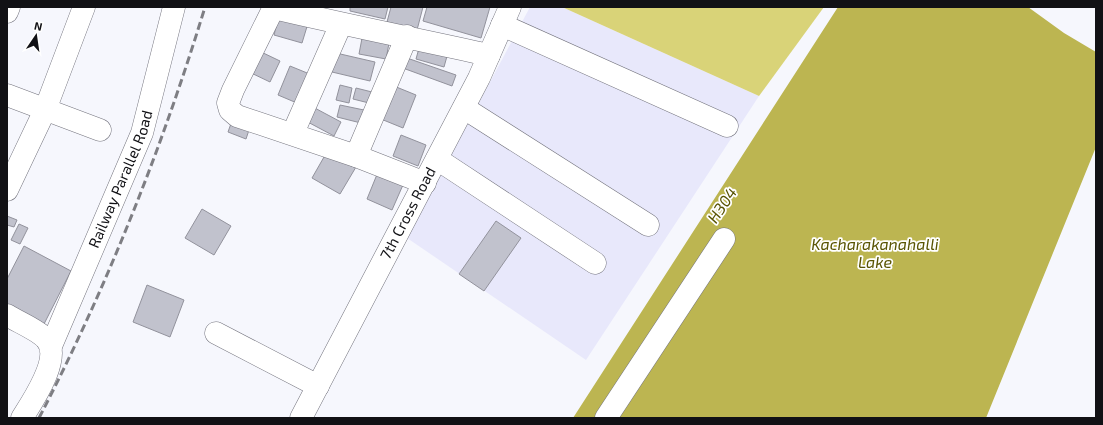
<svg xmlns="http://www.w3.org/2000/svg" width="1103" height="425" viewBox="0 0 1103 425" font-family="'Exo 2',sans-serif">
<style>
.built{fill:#e8e8fb}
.green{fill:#d9d378}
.water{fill:#bcb551}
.building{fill:#c1c2cd;stroke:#92929c}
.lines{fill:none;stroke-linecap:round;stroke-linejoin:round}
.minor-casing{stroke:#74747e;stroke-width:23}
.minor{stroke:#fff;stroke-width:22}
.rail{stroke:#7e7e83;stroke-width:3;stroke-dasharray:8 4;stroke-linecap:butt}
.labels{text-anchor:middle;stroke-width:3.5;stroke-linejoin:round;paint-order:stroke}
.street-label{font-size:15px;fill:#111115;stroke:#fff}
.water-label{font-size:16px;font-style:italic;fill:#595403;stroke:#fff}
</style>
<rect width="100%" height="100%" fill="#f6f7fd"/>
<path class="built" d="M 530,7 L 562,7 L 759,96 L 586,360 L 407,238 Z"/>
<path class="green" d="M 562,7 L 824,7 L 759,96 Z"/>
<path class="water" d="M 838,7 L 1028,7 L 1064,33 L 1096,52 L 1096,147 L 986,418 L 573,418 Z"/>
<path class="building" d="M 350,7 L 388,7 L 385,19 L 350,11 Z
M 391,7 L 423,7 L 417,30 L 387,22 Z
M 427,7 L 490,7 L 481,38 L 423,21 Z
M 280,12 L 309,20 L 302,43 L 274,35 Z
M 363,33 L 390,38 L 386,59 L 359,54 Z
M 421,41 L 449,49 L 444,67 L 416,59 Z
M 257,50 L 280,61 L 270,82 L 247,71 Z
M 336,53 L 375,62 L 370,81 L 332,72 Z
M 404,57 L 456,75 L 452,86 L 400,67 Z
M 290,66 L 317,77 L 304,106 L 278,95 Z
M 389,84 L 416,95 L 403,128 L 376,117 Z
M 340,85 L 352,88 L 349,103 L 336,100 Z
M 356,88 L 376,93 L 373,104 L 353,99 Z
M 340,105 L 364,110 L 361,123 L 337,117 Z
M 311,106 L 341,122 L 334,136 L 304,120 Z
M 234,115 L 252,121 L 246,139 L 228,132 Z
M 401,135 L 426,145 L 418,166 L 393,156 Z
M 328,150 L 356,167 L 340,194 L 312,178 Z
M 380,167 L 406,178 L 392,210 L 367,199 Z
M 202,209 L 231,226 L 214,255 L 185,238 Z
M 7,216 L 17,220 L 14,227 L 7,225 Z
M 496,221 L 521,238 L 484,291 L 459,274 Z
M 19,224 L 28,228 L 20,244 L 11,240 Z
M 24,246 L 71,271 L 44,324 L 7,305 L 7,279 Z
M 147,285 L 184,300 L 170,337 L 133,322 Z"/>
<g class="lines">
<g class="minor-casing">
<g id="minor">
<path d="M 274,7 L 233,90 L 228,103 L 230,110 L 237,116 L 356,156 L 425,183"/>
<path d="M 274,8 C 345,25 417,39 489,55"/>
<path d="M 7,12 L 9,7"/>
<path d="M 502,25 L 727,126"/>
<path d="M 7,95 L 100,130"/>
<path d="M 464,108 L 648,225"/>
<path d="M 293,133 L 341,24"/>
<path d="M 356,156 L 407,36"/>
<path d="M 437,159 L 595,263"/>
<path d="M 7,190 L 45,110 L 84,7"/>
<path d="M 7,315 C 18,322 38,330 46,339 C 63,357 32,402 22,418"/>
<path d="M 216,333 L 318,386"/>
<path id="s1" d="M 51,346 L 142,133 L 174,7"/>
<path id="s2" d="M 301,418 L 479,78 L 510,7"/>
<path d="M 606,418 L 724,239"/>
</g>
</g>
<use href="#minor" class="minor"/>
<path class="rail" d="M 39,418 C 107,287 162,148 205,7"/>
</g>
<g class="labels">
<g class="street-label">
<text dy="5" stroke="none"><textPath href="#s1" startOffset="181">Railway Parallel Road</textPath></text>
<text dy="5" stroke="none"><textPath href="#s2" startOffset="231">7th Cross Road</textPath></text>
</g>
<g class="water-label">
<text transform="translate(722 205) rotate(-56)" y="6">H304</text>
<text x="875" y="250">Kacharakanahalli<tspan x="875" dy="18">Lake</tspan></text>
</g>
</g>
<rect width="1103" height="425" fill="none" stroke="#111115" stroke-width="16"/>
<g transform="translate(36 36) rotate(13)" stroke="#ffffff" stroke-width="3" paint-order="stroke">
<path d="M0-3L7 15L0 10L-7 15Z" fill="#111115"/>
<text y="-6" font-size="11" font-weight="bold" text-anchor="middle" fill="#111115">N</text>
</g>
</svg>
